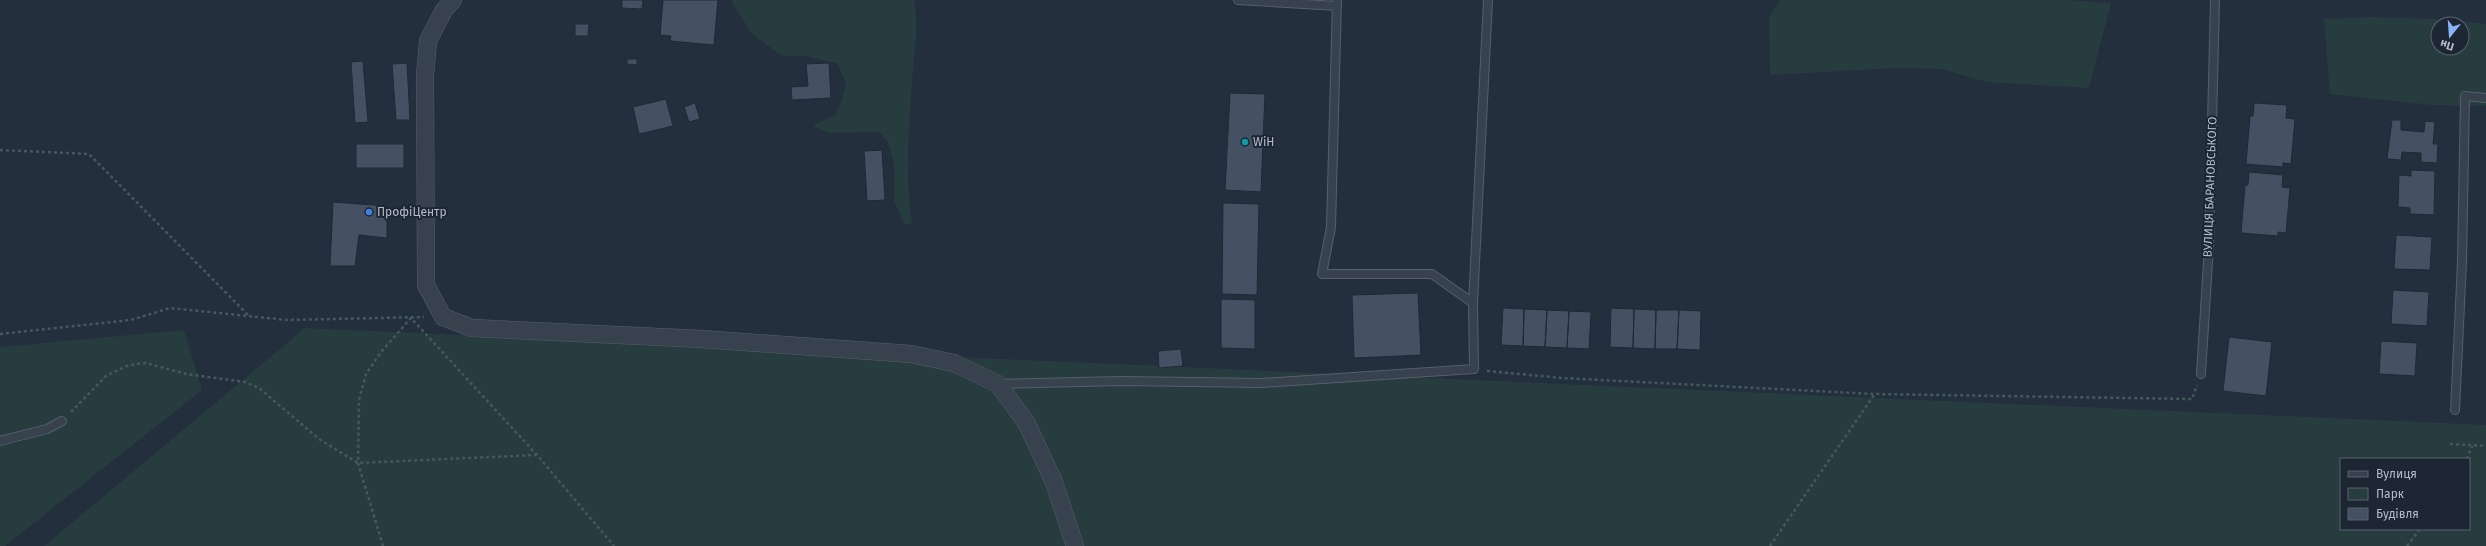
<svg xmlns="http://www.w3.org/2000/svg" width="2486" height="546" viewBox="0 0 2486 546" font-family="'Fira Sans',sans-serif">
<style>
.green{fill:#263c3f;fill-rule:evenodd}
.building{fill:#455162;stroke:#1f2835}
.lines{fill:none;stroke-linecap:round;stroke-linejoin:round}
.service-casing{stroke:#565f6c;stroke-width:10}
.minor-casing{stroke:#565f6c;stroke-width:18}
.path{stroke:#44595c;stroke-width:2.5;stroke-dasharray:3 3;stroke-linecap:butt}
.service{stroke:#38414e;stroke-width:8}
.minor{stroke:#38414e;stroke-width:17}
.culture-dot{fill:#0f9aa8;stroke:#1d2633;stroke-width:1.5}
.shop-dot{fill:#3f7fe0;stroke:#1d2633;stroke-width:1.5}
.labels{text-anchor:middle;stroke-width:4;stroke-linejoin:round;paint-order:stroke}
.poi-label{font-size:12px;fill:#b4bcc9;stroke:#1d2633;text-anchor:start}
.street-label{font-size:12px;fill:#b4bcc9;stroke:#1d2633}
</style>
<rect width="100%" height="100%" fill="#242f3e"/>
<path class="green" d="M 731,0 L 914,0 C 919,28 914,54 912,82 C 909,128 905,177 912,223 L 905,225 L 894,201 L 895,170 L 889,144 L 879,132 L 829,133 L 813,126 L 835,115 L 841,102 L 846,84 L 838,64 L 807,56 L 782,56 L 751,33 Z
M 1780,0 L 2067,0 L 2111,3 L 2089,88 L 1986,82 L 1942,69 L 1896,68 L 1770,75 L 1769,17 Z
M 2371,17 L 2436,19 L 2486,24 L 2486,106 L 2432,105 L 2330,94 L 2324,19 ZM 2438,24 L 2462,24 L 2462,48 L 2438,48 Z
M 305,328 L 2486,425 L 2486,546 L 44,546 ZM 2341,459 L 2469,459 L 2469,529 L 2341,529 Z
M 184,330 L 202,390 L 5,546 L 0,546 L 0,347 Z"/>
<path class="building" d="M 622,0 L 643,0 L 642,9 L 622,8 Z
M 663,0 L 718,0 L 714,45 L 670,41 L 671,36 L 660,35 Z
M 575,24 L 589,24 L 588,36 L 575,36 Z
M 627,59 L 637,59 L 637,65 L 627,64 Z
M 363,61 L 368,122 L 355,123 L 351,62 Z
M 407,63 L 410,120 L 396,120 L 392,64 Z
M 829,63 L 831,98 L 792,100 L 791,87 L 808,86 L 806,64 Z
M 1230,93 L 1265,94 L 1261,192 L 1225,190 Z
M 666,99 L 673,126 L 639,134 L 633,107 Z
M 695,103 L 700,119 L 689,122 L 684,107 Z
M 2254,103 L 2287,105 L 2286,118 L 2295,119 L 2291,164 L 2283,163 L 2283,167 L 2246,164 L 2250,116 L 2253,116 Z
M 2392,120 L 2401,120 L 2401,130 L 2424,132 L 2425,121 L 2435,122 L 2433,144 L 2438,144 L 2437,163 L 2421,162 L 2421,153 L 2402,152 L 2401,160 L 2387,159 Z
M 356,144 L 404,144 L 404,168 L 356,168 Z
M 882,150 L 885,200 L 867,201 L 864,151 Z
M 2411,170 L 2435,171 L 2434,215 L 2410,214 L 2410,208 L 2398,207 L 2399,175 L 2411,176 Z
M 2249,172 L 2283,175 L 2282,187 L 2290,188 L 2286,233 L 2278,232 L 2278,236 L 2241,233 L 2245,185 L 2248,185 Z
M 333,202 L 387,206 L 387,238 L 359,235 L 355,266 L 330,266 Z
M 1223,203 L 1259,204 L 1257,295 L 1222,294 Z
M 2396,235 L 2432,237 L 2430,270 L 2394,269 Z
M 2393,290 L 2429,292 L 2427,326 L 2391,324 Z
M 1418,293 L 1421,355 L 1354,358 L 1352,295 Z
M 1221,299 L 1255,300 L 1255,349 L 1221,348 Z
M 1503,308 L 1524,309 L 1523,346 L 1501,345 Z
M 1611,308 L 1634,309 L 1633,348 L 1610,347 Z
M 1524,309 L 1547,310 L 1545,347 L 1523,346 Z
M 1634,309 L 1656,310 L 1655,349 L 1633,348 Z
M 1547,310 L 1569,311 L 1567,348 L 1545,347 Z
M 1656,310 L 1679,310 L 1677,349 L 1655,349 Z
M 1679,310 L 1701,311 L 1700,350 L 1677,349 Z
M 1569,311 L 1591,312 L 1589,349 L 1567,348 Z
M 2229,337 L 2272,342 L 2266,396 L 2223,391 Z
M 2381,341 L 2417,343 L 2415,376 L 2379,374 Z
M 1181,349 L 1183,366 L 1159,368 L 1158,351 Z"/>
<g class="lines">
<g class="service-casing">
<path id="service" d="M 1238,0 L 1337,6
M 1337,0 L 1331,227 L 1322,274 L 1432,274 L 1473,303
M 2201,374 L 2209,246 L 2215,0
M 999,384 L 1122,381 L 1262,383 L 1474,369 L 1473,303 L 1488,0
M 2455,410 L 2462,262 L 2465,96 L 2486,98
M 0,441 L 47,429 L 62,421"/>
</g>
<g class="minor-casing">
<path id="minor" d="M 453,0 L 444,10 L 428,41 L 425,76 L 426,285 L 443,317 L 472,328 L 702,339 L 911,354 L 954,363 L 998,384 L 1026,422 L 1054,482 L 1075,546"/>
</g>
<path class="path" d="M 0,150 L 89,154 L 249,316
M 0,334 L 131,320 L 170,308 L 287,320 L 424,317
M 1487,371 L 1562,378 L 1874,394 L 2192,399 L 2197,385
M 71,412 L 107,375 L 129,365 L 146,363 L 186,374 L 245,382 L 259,388 L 319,439 L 358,463 L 536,455
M 2450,444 L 2486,446
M 2467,459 L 2472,446
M 383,546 L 358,463 L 359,400 L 366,374 L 381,352 L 411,318 L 537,455 L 614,546
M 1770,546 L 1874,395
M 2407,546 L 2420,529"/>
<use href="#service" class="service"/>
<use href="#minor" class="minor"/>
</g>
<circle class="culture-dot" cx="1245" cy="142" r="4"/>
<circle class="shop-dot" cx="369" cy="212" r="4"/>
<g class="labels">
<g class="poi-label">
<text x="1253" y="146">WiH</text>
<text x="377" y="216">ПрофіЦентр</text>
</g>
<g class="street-label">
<text transform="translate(2210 187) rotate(-88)" y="4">ВУЛИЦЯ БАРАНОВСЬКОГО</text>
</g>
</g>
<rect x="2340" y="458" width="130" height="72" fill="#1d2633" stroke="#59626f"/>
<rect x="2348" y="471" width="20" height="6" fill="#38414e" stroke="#59626f"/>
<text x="2376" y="478" font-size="12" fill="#b4bcc9">Вулиця</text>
<rect x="2348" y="488" width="20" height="12" fill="#263c3f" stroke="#59626f"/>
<text x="2376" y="498" font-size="12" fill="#b4bcc9">Парк</text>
<rect x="2348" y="508" width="20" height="12" fill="#455162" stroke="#59626f"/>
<text x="2376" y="518" font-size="12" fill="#b4bcc9">Будівля</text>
<g transform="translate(2450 36) rotate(197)"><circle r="19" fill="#1d2633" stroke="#59626f"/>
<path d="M0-3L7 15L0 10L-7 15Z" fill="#8ab4f8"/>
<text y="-6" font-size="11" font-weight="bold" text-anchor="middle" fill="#b4bcc9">Пн</text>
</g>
</svg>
